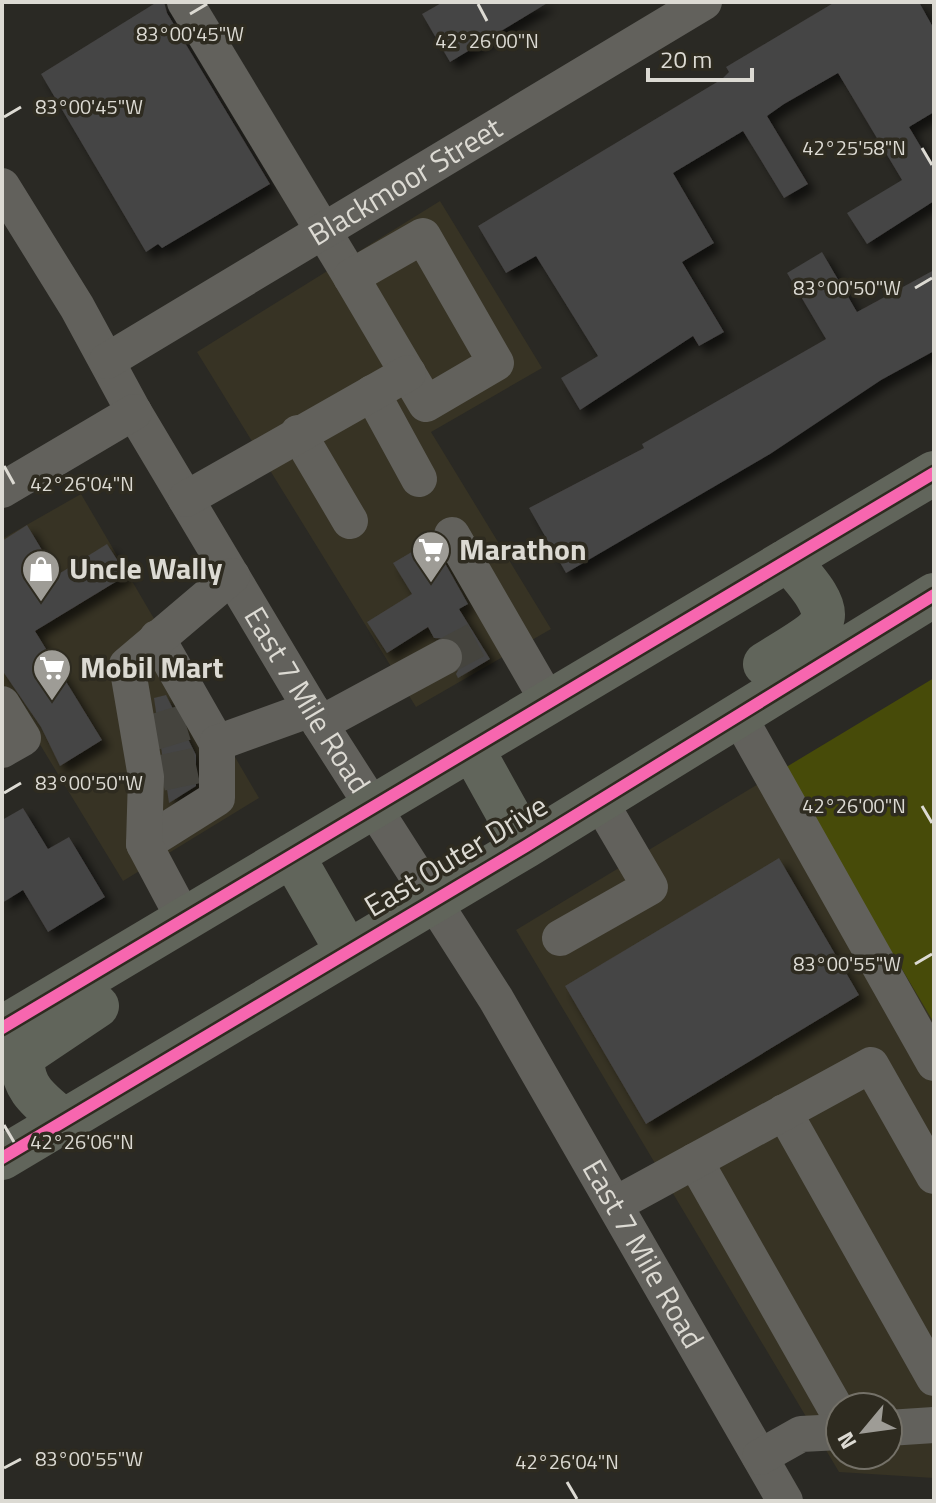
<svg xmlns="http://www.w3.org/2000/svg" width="936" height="1503" viewBox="0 0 936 1503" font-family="'Titillium Web',sans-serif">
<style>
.built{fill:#373324;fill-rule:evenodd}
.green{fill:#474b09}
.building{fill:#454444;filter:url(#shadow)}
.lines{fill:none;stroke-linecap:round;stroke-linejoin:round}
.minor-tunnel{stroke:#45443e;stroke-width:36;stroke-dasharray:36 18;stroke-linecap:butt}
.minor{stroke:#62615c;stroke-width:36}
.major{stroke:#61655b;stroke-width:44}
.cycleway-casing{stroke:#2e2b20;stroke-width:17}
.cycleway{stroke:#f766af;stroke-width:12}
.ticks{fill:none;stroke:#dcdad3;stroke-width:3}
.labels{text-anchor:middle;stroke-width:7;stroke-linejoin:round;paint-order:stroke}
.street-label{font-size:30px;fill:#dcdad3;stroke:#2e2b20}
.poi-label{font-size:30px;font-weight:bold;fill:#dcdad3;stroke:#2e2b20;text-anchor:start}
.ticks-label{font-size:20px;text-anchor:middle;fill:#dcdad3;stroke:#2e2b20;stroke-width:7;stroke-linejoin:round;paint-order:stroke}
</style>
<defs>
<filter id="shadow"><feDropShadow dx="7" dy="7" stdDeviation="4" flood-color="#0009"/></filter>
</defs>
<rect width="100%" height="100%" fill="#2a2924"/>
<path class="built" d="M 440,201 L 542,368 L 431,432 L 551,629 L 416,707 L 197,352 Z
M 81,494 L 259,798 L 123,881 L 2,682 L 2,539 Z
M 783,769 L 934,1023 L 934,1478 L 839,1472 L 516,930 ZM 840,1407 L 888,1407 L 888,1455 L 840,1455 Z"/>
<path class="green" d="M 934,678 L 934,1023 L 783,769 Z"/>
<path class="building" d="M 157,2 L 164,2 L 167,13 L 270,184 L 162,248 L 158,244 L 146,252 L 41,74 Z
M 443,2 L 549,2 L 450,62 L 422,14 Z
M 835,2 L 919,2 L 934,29 L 934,112 L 909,127 L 934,169 L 934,201 L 867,244 L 847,213 L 902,180 L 838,73 L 784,104 L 767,116 L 808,184 L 784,198 L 743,131 L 673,173 L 714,243 L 682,262 L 724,332 L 699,346 L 693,336 L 580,410 L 561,378 L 598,356 L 536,256 L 506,273 L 478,226 L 722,79 L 729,72 L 726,67 Z
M 822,252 L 857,312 L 934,270 L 934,351 L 881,380 L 770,454 L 566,573 L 529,508 L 644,448 L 642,444 L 826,339 L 787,273 Z
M 27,525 L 57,575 L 107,544 L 127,575 L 35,631 L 102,740 L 60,766 L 41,727 L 2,670 L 2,541 Z
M 432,540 L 468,604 L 459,609 L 490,659 L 458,678 L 456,674 L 465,657 L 462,646 L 454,639 L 434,638 L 428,627 L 387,653 L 367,622 L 412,594 L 393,563 Z
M 166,695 L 196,755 L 196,786 L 169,803 L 154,698 Z
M 23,808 L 48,849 L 69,837 L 105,897 L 48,932 L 23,890 L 2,903 L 2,820 Z
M 779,858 L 859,995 L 646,1124 L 565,986 Z"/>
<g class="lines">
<path class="minor-tunnel" d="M 444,657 L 478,639
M 151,733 L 187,722
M 161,773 L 199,765"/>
<g class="minor">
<path d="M 185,2 L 351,277"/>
<path id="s1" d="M 2,186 L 77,307 L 134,412 L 320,724 L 496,999 L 785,1501"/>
<path d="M 423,236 L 496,363 L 426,404 L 351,277 Z"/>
<path id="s2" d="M 107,361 L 704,2"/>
<path d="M 372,393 L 419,479"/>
<path d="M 298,433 L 350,521"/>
<path d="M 2,490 L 134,412"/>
<path d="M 186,499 L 408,373"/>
<path d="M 452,535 L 549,703"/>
<path d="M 157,638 L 217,743"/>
<path d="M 2,704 L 23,738 L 2,750"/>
<path d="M 738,715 L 934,1063"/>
<path d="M 320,724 L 444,657"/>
<path d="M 144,844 L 217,798 L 217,743 L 311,709"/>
<path d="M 184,919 L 144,844 L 146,777 L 127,665 L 232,576"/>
<path d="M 560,938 L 650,887 L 599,800"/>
<path d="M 784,1112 L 934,1378"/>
<path d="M 695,1161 L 840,1416"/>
<path d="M 616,1204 L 871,1065 L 934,1176"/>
<path d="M 888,1428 L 934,1425"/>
<path d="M 760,1457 L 801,1434 L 840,1432"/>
</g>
<path class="major" d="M 765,664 C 829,624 845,623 788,560
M 472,749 L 526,846
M 292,855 L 347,951
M 2,1028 L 934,473
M 63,1120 C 41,1102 18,1086 24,1055 L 97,1006
M 2,1158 L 526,846 L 934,595"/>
<g class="cycleway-casing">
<path id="cycleway" d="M 2,1028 L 934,473
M 2,1158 L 526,846 L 934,595"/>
</g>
<use href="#cycleway" class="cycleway"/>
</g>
<path class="ticks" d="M 478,4 L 487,21M 190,14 L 207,4M 4,117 L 21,107M 922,148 L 932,165M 915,288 L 932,278M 4,466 L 14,484M 4,793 L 21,783M 922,806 L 932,823M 915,964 L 932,954M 4,1125 L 14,1142M 4,1468 L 21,1459M 567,1482 L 577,1499"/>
<defs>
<g id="supermarket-pin" transform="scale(2)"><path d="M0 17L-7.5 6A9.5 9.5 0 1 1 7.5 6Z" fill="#9e9c96" stroke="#2e2b20"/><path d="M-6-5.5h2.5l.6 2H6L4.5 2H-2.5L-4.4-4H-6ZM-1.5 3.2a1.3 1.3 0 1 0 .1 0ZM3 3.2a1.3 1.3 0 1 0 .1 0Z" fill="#fff"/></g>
<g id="shop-pin" transform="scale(2)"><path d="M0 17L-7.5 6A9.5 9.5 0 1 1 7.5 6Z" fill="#9e9c96" stroke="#2e2b20"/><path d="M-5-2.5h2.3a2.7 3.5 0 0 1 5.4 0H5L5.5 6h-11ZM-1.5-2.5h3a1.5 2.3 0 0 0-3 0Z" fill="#fff"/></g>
</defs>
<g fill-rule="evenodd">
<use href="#supermarket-pin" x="431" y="550"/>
<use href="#shop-pin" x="41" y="569"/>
<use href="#supermarket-pin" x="52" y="668"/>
</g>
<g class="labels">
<g class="street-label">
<text dy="10" stroke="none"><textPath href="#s2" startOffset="348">Blackmoor Street</textPath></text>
<text dy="10" stroke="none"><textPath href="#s1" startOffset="598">East 7 Mile Road</textPath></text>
<text transform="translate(456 856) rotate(-31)" y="10">East Outer Drive</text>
<text dy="10" stroke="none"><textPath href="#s1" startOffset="1246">East 7 Mile Road</textPath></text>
</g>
<g class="poi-label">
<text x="459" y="560">Marathon</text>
<text x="69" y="579">Uncle Wally</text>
<text x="80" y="678">Mobil Mart</text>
</g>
</g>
<g class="ticks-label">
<text x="190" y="41">83°00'45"W</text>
<text x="487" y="48">42°26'00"N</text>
<text x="89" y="114">83°00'45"W</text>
<text x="854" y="155">42°25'58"N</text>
<text x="847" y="295">83°00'50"W</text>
<text x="82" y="491">42°26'04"N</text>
<text x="89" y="790">83°00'50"W</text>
<text x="854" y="813">42°26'00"N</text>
<text x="847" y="971">83°00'55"W</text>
<text x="82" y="1149">42°26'06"N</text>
<text x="89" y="1466">83°00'55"W</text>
<text x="567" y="1469">42°26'04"N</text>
</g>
<rect width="936" height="1503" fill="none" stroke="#dcdad3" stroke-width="8"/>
<g transform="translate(864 1431) rotate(241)"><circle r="38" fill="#2e2b20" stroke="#747168" stroke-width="2"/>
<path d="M0-6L14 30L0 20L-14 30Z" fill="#9e9c96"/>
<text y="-12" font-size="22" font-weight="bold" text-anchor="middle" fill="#dcdad3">N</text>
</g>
<path d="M648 68v12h104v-12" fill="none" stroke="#dcdad3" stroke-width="4"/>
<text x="660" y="68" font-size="24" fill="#dcdad3" stroke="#2e2b20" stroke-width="6" paint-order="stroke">20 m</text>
</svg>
